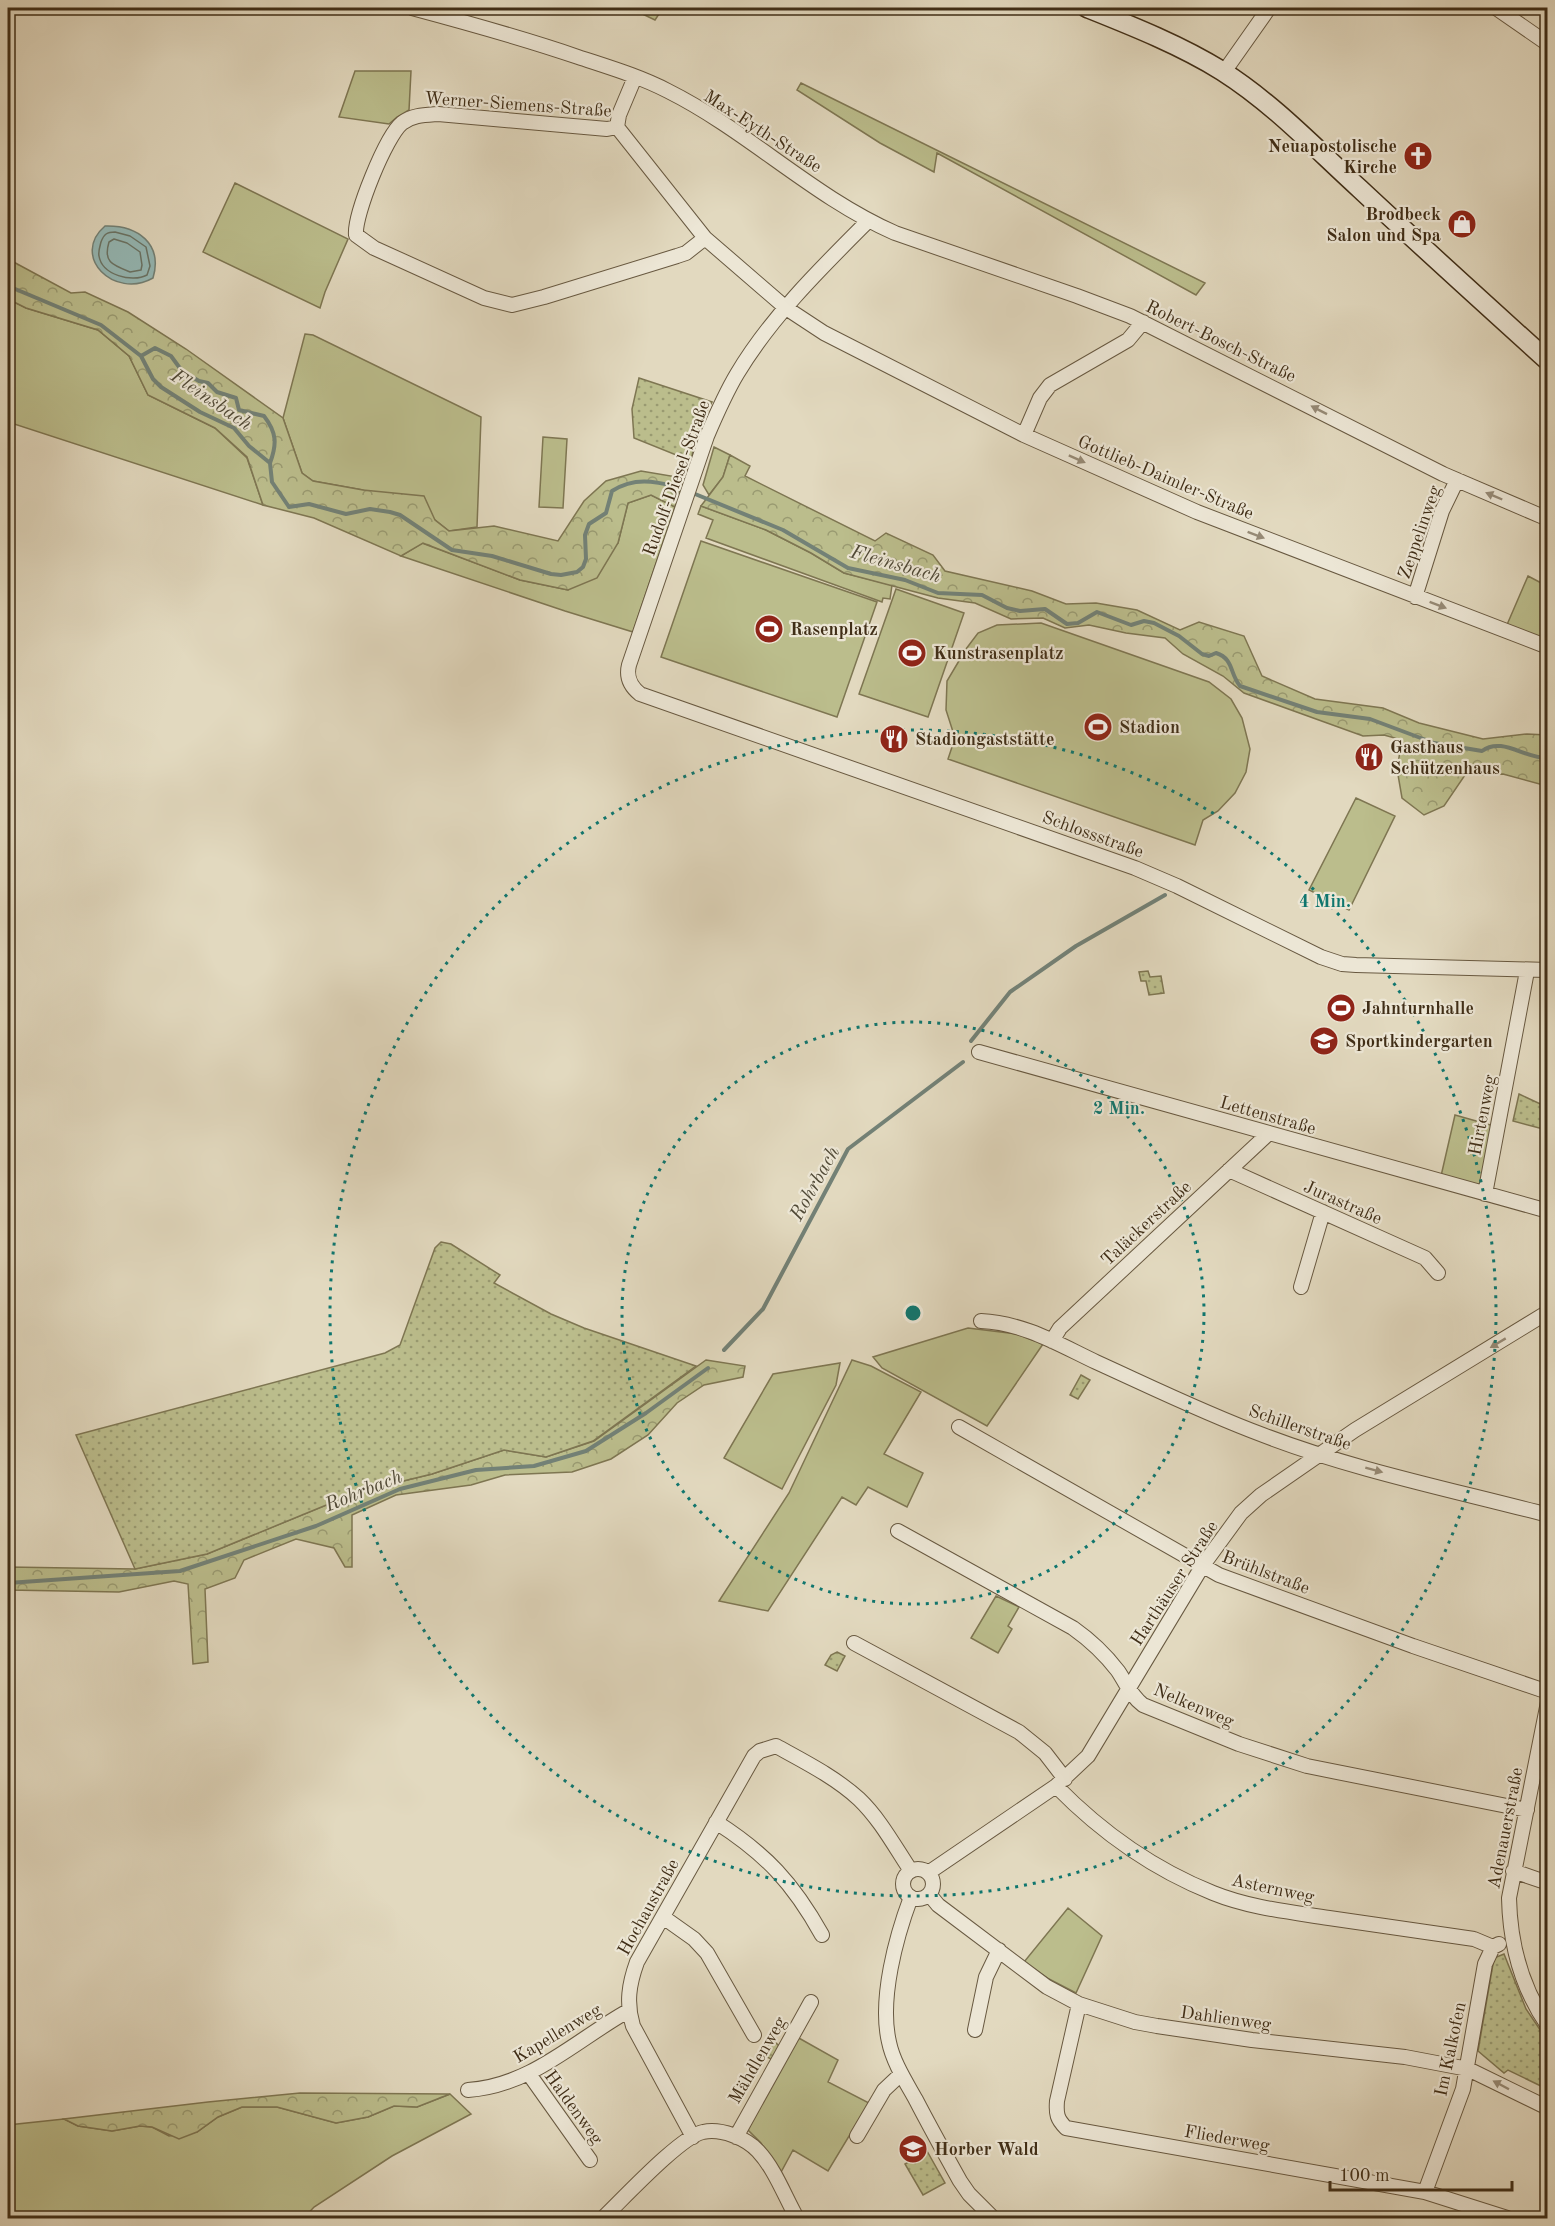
<svg xmlns="http://www.w3.org/2000/svg" width="1555" height="2226" viewBox="0 0 1555 2226" font-family="'Old Standard TT',serif">
<style>
.grass{fill:#bbbd8c;stroke:#7e7652;stroke-width:1.5}
.forest{fill:url(#forest-crowns);stroke:#7e7652;stroke-width:1.5}
.park{fill:url(#park-dots);stroke:#7e7652;stroke-width:1.5}
.water{fill:#95b9b6;stroke:#738176;stroke-width:1.5}
.lines{fill:none;stroke-linecap:round;stroke-linejoin:round}
.shore{stroke:#6a7466;stroke-width:1.5}
.stream{stroke:#738176;stroke-width:4}
.street-casing{stroke:#685941;stroke-width:16}
.secondary-casing{stroke:#402e17;stroke-width:21}
.street{stroke:#ece6d5;stroke-width:14}
.secondary{stroke:#ece6d5;stroke-width:18}
.oneway{fill:#968a76}
.ring{fill:none;stroke:#0f766e;stroke-width:3;stroke-dasharray:3 6}
.labels{text-anchor:middle;stroke-width:4.5;stroke-linejoin:round;paint-order:stroke}
.street-label{font-size:18px;fill:#402e17;stroke:#ece6d5}
.poi-label{font-size:18px;font-weight:bold;fill:#402e17;stroke:#ece6d5;text-anchor:start}
.water-label{font-size:20px;font-style:italic;fill:#514a37;stroke:#ece6d5}
.centre{fill:#0f766e;stroke:#ece6d5;stroke-width:3}
.ring-label{font-size:18px;text-anchor:middle;font-weight:bold;fill:#0f766e;stroke:#ece6d5;stroke-width:4.5;stroke-linejoin:round;paint-order:stroke}
</style>
<defs>
<pattern id="forest-crowns" width="20" height="18" patternUnits="userSpaceOnUse" patternTransform="scale(1.5)"><rect width="20" height="18" fill="#bbbd8c"/><path d="M2 6a3 3 0 1 1 6 0M12 15a3 3 0 1 1 6 0" fill="none" stroke="#999a71"/></pattern>
<pattern id="park-dots" width="8" height="8" patternUnits="userSpaceOnUse" patternTransform="scale(1.5)"><rect width="8" height="8" fill="#bbbd8c"/><path d="M2 2h.1M6 6h.1" fill="none" stroke="#999a71" stroke-width="1.8" stroke-linecap="round"/></pattern>
</defs>
<rect width="100%" height="100%" fill="#e2d9bf"/>
<filter id="stains"><feTurbulence type="fractalNoise" baseFrequency=".00333" numOctaves="4"/><feColorMatrix values="0 0 0 0 .2 0 0 0 0 .09 0 0 0 0 .02 0 0 0 .5 -.17"/></filter>
<radialGradient id="worn" r=".72"><stop offset=".6" stop-color="#630" stop-opacity="0"/><stop offset="1" stop-color="#630" stop-opacity=".3"/></radialGradient>
<path class="grass" d="M 630,8 L 663,8 L 655,20 Z
M 355,71 L 411,71 L 409,110 L 397,117 L 389,124 L 339,117 Z
M 801,83 L 1205,283 L 1196,295 L 937,153 L 934,172 L 880,143 L 797,90 Z
M 235,183 L 348,239 L 325,292 L 320,308 L 203,252 Z
M 8,299 L 26,308 L 98,330 L 129,356 L 148,395 L 215,428 L 247,458 L 263,505 L 8,422 Z
M 305,334 L 313,335 L 481,417 L 477,527 L 449,531 L 435,520 L 363,490 L 313,481 L 302,473 L 283,418 Z
M 543,437 L 567,439 L 563,508 L 539,507 Z
M 714,447 L 730,455 L 723,477 L 709,495 L 703,485 Z
M 651,495 L 675,507 L 633,632 L 565,611 L 401,556 L 422,543 L 520,580 L 568,590 L 618,543 L 628,503 Z
M 701,506 L 766,530 L 811,553 L 844,573 L 892,585 L 890,599 L 883,598 L 882,602 L 706,538 L 713,520 L 698,514 Z
M 701,541 L 877,602 L 837,717 L 661,657 Z
M 1528,576 L 1547,586 L 1547,624 L 1542,639 L 1506,627 Z
M 896,589 L 964,613 L 928,717 L 859,694 Z
M 1041,623 L 1209,682 L 1231,699 L 1242,718 L 1250,749 L 1246,772 L 1235,793 L 1218,811 L 1203,820 L 1195,845 L 948,759 L 955,738 L 946,710 L 947,681 L 966,649 L 978,633 L 997,625 Z
M 1356,798 L 1395,816 L 1349,910 L 1309,890 Z
M 1455,1115 L 1494,1126 L 1480,1187 L 1441,1176 Z
M 968,1328 L 1017,1334 L 1043,1344 L 987,1426 L 882,1368 L 873,1357 Z
M 852,1360 L 871,1366 L 921,1392 L 884,1454 L 923,1473 L 907,1507 L 868,1487 L 856,1505 L 842,1497 L 768,1611 L 719,1601 L 789,1493 Z
M 840,1363 L 836,1385 L 782,1489 L 724,1458 L 773,1374 Z
M 996,1596 L 1019,1607 L 1008,1626 L 1012,1629 L 998,1653 L 971,1638 Z
M 1068,1908 L 1102,1936 L 1076,1993 L 1049,1979 L 1024,1962 Z
M 797,2037 L 838,2060 L 828,2082 L 869,2103 L 828,2171 L 793,2150 L 780,2174 L 761,2143 L 746,2128 Z
M 450,2094 L 471,2114 L 392,2156 L 314,2207 L 304,2218 L 8,2218 L 8,2125 L 64,2119 L 78,2126 L 112,2131 L 140,2126 L 152,2127 L 169,2136 L 197,2132 L 218,2117 L 242,2107 L 277,2107 L 336,2123 L 368,2117 L 394,2106 L 417,2107 Z"/>
<path class="forest" d="M 8,259 L 71,293 L 85,292 L 128,312 L 186,349 L 283,418 L 302,473 L 313,481 L 363,490 L 424,496 L 435,520 L 449,531 L 494,526 L 558,541 L 584,501 L 606,481 L 641,471 L 683,478 L 675,507 L 651,495 L 628,503 L 618,543 L 597,578 L 568,590 L 520,580 L 423,543 L 401,556 L 314,518 L 263,505 L 247,457 L 215,428 L 148,395 L 129,356 L 98,330 L 26,308 L 8,299 Z
M 730,455 L 750,466 L 745,476 L 875,541 L 886,533 L 933,555 L 945,571 L 1032,591 L 1066,604 L 1096,603 L 1137,610 L 1180,630 L 1199,622 L 1244,636 L 1262,676 L 1315,699 L 1383,708 L 1419,723 L 1483,739 L 1527,734 L 1547,735 L 1547,786 L 1503,774 L 1465,775 L 1444,806 L 1424,815 L 1402,798 L 1397,769 L 1402,740 L 1384,735 L 1363,736 L 1244,693 L 1223,676 L 1183,654 L 1165,638 L 1126,633 L 1089,625 L 1065,628 L 1043,618 L 1011,619 L 975,603 L 938,598 L 844,573 L 811,553 L 766,530 L 701,506 L 723,477 Z
M 706,1360 L 745,1366 L 743,1377 L 704,1385 L 677,1403 L 648,1435 L 611,1459 L 572,1472 L 505,1475 L 471,1485 L 396,1495 L 352,1515 L 352,1567 L 345,1567 L 334,1548 L 296,1539 L 244,1560 L 235,1578 L 205,1589 L 208,1662 L 193,1664 L 188,1584 L 174,1581 L 119,1592 L 8,1590 L 8,1567 L 135,1569 L 207,1554 L 358,1492 L 432,1474 L 504,1450 L 546,1457 L 594,1441 Z
M 300,2093 L 450,2094 L 417,2107 L 394,2106 L 368,2117 L 336,2123 L 277,2107 L 242,2107 L 218,2117 L 197,2132 L 179,2139 L 152,2127 L 140,2126 L 112,2131 L 78,2126 L 64,2119 L 208,2102 Z"/>
<path class="park" d="M 639,378 L 712,402 C 700,421 695,439 691,461 L 634,438 L 632,409 Z
M 1148,971 L 1150,977 L 1161,976 L 1164,993 L 1149,995 L 1146,981 L 1141,981 L 1139,972 Z
M 1519,1094 L 1547,1107 L 1547,1130 L 1513,1121 Z
M 441,1242 L 451,1244 L 500,1275 L 494,1283 L 551,1314 L 584,1328 L 696,1366 L 593,1441 L 546,1457 L 504,1450 L 432,1474 L 358,1492 L 207,1554 L 135,1569 L 76,1435 L 385,1353 L 400,1345 L 435,1248 Z
M 1081,1375 L 1090,1380 L 1078,1399 L 1070,1395 Z
M 837,1652 L 845,1656 L 837,1671 L 825,1665 L 831,1655 Z
M 1504,1954 L 1526,2009 L 1547,2040 L 1547,2089 L 1508,2070 L 1504,2073 L 1478,2051 L 1494,1958 Z
M 772,2039 L 780,2047 L 773,2060 L 763,2055 Z
M 927,2151 L 945,2183 L 923,2195 L 905,2164 Z"/>
<path class="water" d="M 105,226 C 138,225 163,244 153,278 C 114,300 70,256 105,226 Z"/>
<g class="lines">
<path class="shore" d="M 115,232 L 130,236 L 146,247 L 150,266 L 147,275 C 132,283 102,275 99,256 C 98,252 100,246 101,242 C 104,234 107,232 115,232 Z
M 114,239 L 127,243 L 140,252 L 142,265 L 141,270 L 130,272 C 112,265 103,262 109,242 Z"/>
<path class="stream" d="M 8,286 L 101,325 L 141,356 L 153,379 L 161,387 L 200,412 L 234,428 L 249,446 L 270,463 L 272,482 L 289,507 L 309,504 L 346,514 L 370,509 L 390,512 L 400,515 L 452,550 L 492,556 L 551,574 L 561,575 L 577,572 L 583,567 L 586,559 L 585,535 L 589,524 L 606,513 L 612,491 C 634,477 654,481 678,487 L 783,530 L 848,568 L 905,580 L 938,593 L 982,595 L 1007,608 L 1020,611 L 1045,609 L 1067,624 L 1078,623 L 1097,612 L 1131,625 L 1144,621 L 1154,623 L 1179,636 L 1202,654 L 1209,656 L 1216,653 C 1234,659 1229,672 1240,686 L 1317,712 L 1370,719 L 1434,743 L 1482,751 C 1502,736 1525,759 1548,758
M 141,356 L 155,348 L 171,356 L 182,371 L 199,381 L 208,383 L 217,392 L 236,398 L 239,410 L 264,416 C 277,433 277,444 270,463
M 971,1041 L 1010,992 L 1076,946 L 1165,895
M 724,1350 L 763,1309 L 848,1149 L 963,1062
M 8,1583 L 180,1571 L 316,1526 L 400,1489 L 476,1470 L 534,1466 L 586,1451 L 646,1413 L 708,1368"/>
<g class="street-casing">
<path id="street" d="M 412,8 C 468,23 523,38 578,57 C 608,67 639,76 668,91 C 748,131 813,197 895,233 L 1077,296 L 1130,316 L 1443,474 L 1548,519
M 1496,8 L 1548,44
M 1224,72 L 1269,8
M 617,127 L 705,238 L 786,308 L 824,333 L 1024,435 L 1197,512 L 1548,647
M 617,127 L 607,129 L 438,114 C 424,115 413,115 402,123 C 386,136 354,215 356,235 L 374,248 L 484,298 L 512,305 L 544,297 L 677,256 L 686,253 L 705,238
M 617,127 L 619,115 L 635,77
M 868,221 C 821,268 771,317 737,374 C 725,394 716,415 707,436 L 629,665 C 626,677 630,686 640,694 L 1135,868 L 1177,886 L 1321,957 L 1342,964 L 1356,965 L 1548,970
M 1024,435 L 1040,398 L 1050,385 L 1128,340 L 1143,322
M 1415,597 L 1442,511 L 1457,480
M 979,1052 L 1548,1211
M 1229,1170 L 1425,1258 L 1438,1273
M 1485,1194 L 1527,971
M 1301,1287 L 1323,1212
M 981,1321 C 1024,1323 1058,1344 1096,1362 C 1151,1387 1206,1414 1263,1435 C 1354,1470 1453,1490 1548,1515
M 1052,1341 L 1060,1328 L 1268,1134
M 959,1427 L 1219,1575 L 1413,1646 L 1548,1692
M 898,1531 L 1073,1628 C 1090,1640 1105,1654 1118,1671 C 1126,1683 1131,1696 1143,1705 L 1239,1744 L 1307,1766 L 1527,1810
M 854,1643 L 1019,1732 L 1045,1753 L 1065,1779
M 1548,1702 L 1509,1898 C 1510,1945 1521,1987 1548,2026
M 1056,1786 C 1102,1833 1153,1869 1213,1893 C 1250,1908 1291,1912 1329,1918 C 1378,1925 1426,1932 1474,1939 L 1493,1947
M 716,1822 C 766,1854 793,1883 822,1935
M903 1884a15 15 0 1 1 30 0a15 15 0 1 1-30 0Z
M 1513,1871 L 1548,1883
M 928,1873 L 1056,1786 L 1088,1756 L 1203,1565 L 1241,1513 L 1261,1495 L 1355,1430 L 1548,1312
M 929,1894 L 938,1905 L 1047,1987 L 1079,2004 L 1135,2022 L 1157,2026 L 1252,2040 L 1405,2057 L 1468,2069 L 1548,2108
M 911,1897 C 896,1937 879,1999 889,2042 C 893,2062 906,2082 916,2100 C 930,2127 945,2154 960,2181 L 969,2194 L 993,2218
M 663,1917 L 694,1939 L 707,1953 L 754,2035
M 1079,2004 L 1057,2101 C 1056,2114 1057,2119 1066,2128 L 1425,2192 L 1507,2218
M 975,2030 L 986,1977 L 999,1950
M 529,2074 L 590,2160
M 468,2090 C 531,2086 576,2040 628,2011
M 857,2136 L 884,2090 L 901,2074
M 693,2137 L 633,2026 C 626,2003 629,1984 637,1962 L 754,1756 L 760,1751 L 776,1746 C 805,1762 835,1777 859,1799 C 880,1819 895,1847 911,1871
M 736,2137 L 811,2002
M 1425,2192 L 1463,2089 L 1485,1964 L 1493,1947 L 1499,1944
M 603,2218 C 622,2200 681,2136 703,2132 C 721,2128 746,2138 758,2151 C 775,2169 785,2197 797,2218"/>
</g>
<g class="secondary-casing">
<path id="secondary" d="M 1087,8 C 1132,26 1180,45 1222,71 C 1274,104 1315,148 1360,189 C 1422,247 1485,304 1548,361"/>
</g>
<use href="#street" class="street"/>
<use href="#secondary" class="secondary"/>
</g>
<defs><path id="oneway-solid" d="M-6-.8H1V-3.2L6.5 0L1 3.2V.8H-6Z" transform="scale(1.5)"/></defs>
<g class="oneway">
<use href="#oneway-solid" transform="translate(1319 410) rotate(-153)"/>
<use href="#oneway-solid" transform="translate(1077 459) rotate(24)"/>
<use href="#oneway-solid" transform="translate(1494 496) rotate(-157)"/>
<use href="#oneway-solid" transform="translate(1256 535) rotate(21)"/>
<use href="#oneway-solid" transform="translate(1438 605) rotate(21)"/>
<use href="#oneway-solid" transform="translate(1498 1343) rotate(149)"/>
<use href="#oneway-solid" transform="translate(1374 1470) rotate(15)"/>
<use href="#oneway-solid" transform="translate(1501 2085) rotate(-152)"/>
</g>
<g class="ring">
<circle cx="913" cy="1313" r="291"/>
<circle cx="913" cy="1313" r="583"/>
</g>
<defs>
<g id="church-disc" transform="scale(1.5)"><circle r="9.5" fill="#8f2418" stroke="#ece6d5"/><path d="M-1.2-6h2.4v3.5h3.3v2.4h-3.3V6h-2.4V-.1h-3.3v-2.4h3.3Z" fill="#fff"/></g>
<g id="shop-disc" transform="scale(1.5)"><circle r="9.5" fill="#8f2418" stroke="#ece6d5"/><path d="M-5-2.5h2.3a2.7 3.5 0 0 1 5.4 0H5L5.5 6h-11ZM-1.5-2.5h3a1.5 2.3 0 0 0-3 0Z" fill="#fff"/></g>
<g id="stadium-disc" transform="scale(1.5)"><circle r="9.5" fill="#8f2418" stroke="#ece6d5"/><path d="M0-5a6.5 5 0 1 0 0 10a6.5 5 0 1 0 0-10ZM-3.5-1.8h7v3.6h-7Z" fill="#fff"/></g>
<g id="restaurant-disc" transform="scale(1.5)"><circle r="9.5" fill="#8f2418" stroke="#ece6d5"/><path d="M-5-6h1v4h1v-4h1v4h1v-4h1v5L-1.5 .5V6h-2V.5L-5-1ZM5-6V6H3V1.5H1.5Q1.5-4 5-6Z" fill="#fff"/></g>
<g id="school-disc" transform="scale(1.5)"><circle r="9.5" fill="#8f2418" stroke="#ece6d5"/><path d="M0-5L7-2L0 1L-7-2ZM-4 1L0 2.5L4 1V4Q0 6-4 4Z" fill="#fff"/></g>
</defs>
<g fill-rule="evenodd">
<use href="#church-disc" x="1418" y="156"/>
<use href="#shop-disc" x="1462" y="224"/>
<use href="#stadium-disc" x="769" y="629"/>
<use href="#stadium-disc" x="912" y="653"/>
<use href="#stadium-disc" x="1098" y="727"/>
<use href="#restaurant-disc" x="894" y="739"/>
<use href="#restaurant-disc" x="1369" y="757"/>
<use href="#stadium-disc" x="1341" y="1008"/>
<use href="#school-disc" x="1324" y="1041"/>
<use href="#school-disc" x="913" y="2149"/>
</g>
<g class="labels">
<g class="street-label">
<text transform="translate(518 104) rotate(4)" y="6">Werner-Siemens-Straße</text>
<text transform="translate(763 131) rotate(33)" y="6">Max-Eyth-Straße</text>
<text transform="translate(1221 341) rotate(26)" y="6">Robert-Bosch-Straße</text>
<text transform="translate(1166 477) rotate(23)" y="6">Gottlieb-Daimler-Straße</text>
<text transform="translate(676 478) rotate(-70)" y="6">Rudolf-Diesel-Straße</text>
<text transform="translate(1419 532) rotate(-71)" y="6">Zeppelinweg</text>
<text transform="translate(1093 834) rotate(20)" y="6">Schlossstraße</text>
<text transform="translate(1268 1115) rotate(16)" y="6">Lettenstraße</text>
<text transform="translate(1482 1115) rotate(-79)" y="6">Hirtenweg</text>
<text transform="translate(1343 1202) rotate(24)" y="6">Jurastraße</text>
<text transform="translate(1146 1223) rotate(-43)" y="6">Taläckerstraße</text>
<text transform="translate(1300 1427) rotate(19)" y="6">Schillerstraße</text>
<text transform="translate(1266 1572) rotate(21)" y="6">Brühlstraße</text>
<text transform="translate(1174 1583) rotate(-57)" y="6">Harthäuser Straße</text>
<text transform="translate(1194 1705) rotate(23)" y="6">Nelkenweg</text>
<text transform="translate(1505 1828) rotate(-79)" y="6">Adenauerstraße</text>
<text transform="translate(1273 1888) rotate(12)" y="6">Asternweg</text>
<text transform="translate(648 1907) rotate(-61)" y="6">Hochaustraße</text>
<text transform="translate(1226 2018) rotate(8)" y="6">Dahlienweg</text>
<text transform="translate(557 2033) rotate(-31)" y="6">Kapellenweg</text>
<text transform="translate(1450 2049) rotate(-78)" y="6">Im Kalkofen</text>
<text transform="translate(757 2060) rotate(-60)" y="6">Mähdlenweg</text>
<text transform="translate(574 2107) rotate(54)" y="6">Haldenweg</text>
<text transform="translate(1227 2138) rotate(10)" y="6">Fliederweg</text>
</g>
<g class="poi-label">
<text x="1397" y="152" text-anchor="end">Neuapostolische<tspan x="1397" dy="21">Kirche</tspan></text>
<text x="1441" y="220" text-anchor="end">Brodbeck<tspan x="1441" dy="21">Salon und Spa</tspan></text>
<text x="790" y="635">Rasenplatz</text>
<text x="933" y="659">Kunstrasenplatz</text>
<text x="1119" y="733">Stadion</text>
<text x="915" y="745">Stadiongaststätte</text>
<text x="1390" y="753">Gasthaus<tspan x="1390" dy="21">Schützenhaus</tspan></text>
<text x="1362" y="1014">Jahnturnhalle</text>
<text x="1345" y="1047">Sportkindergarten</text>
<text x="934" y="2155">Horber Wald</text>
</g>
<g class="water-label">
<text transform="translate(212 399) rotate(34)" y="7">Fleinsbach</text>
<text transform="translate(896 563) rotate(16)" y="7">Fleinsbach</text>
<text transform="translate(814 1183) rotate(-61)" y="7">Rohrbach</text>
<text transform="translate(363 1490) rotate(-22)" y="7">Rohrbach</text>
</g>
</g>
<circle cx="913" cy="1313" r="9" class="centre"/>
<g class="ring-label">
<text x="1325" y="907">4 Min.</text>
<text x="1119" y="1114">2 Min.</text>
</g>
<rect width="1555" height="2226" fill="none" stroke="#e2d9bf" stroke-width="30"/>
<rect x="9" y="9" width="1537" height="2208" fill="none" stroke="#402e17" stroke-width="3"/>
<rect x="15" y="15" width="1525" height="2196" fill="none" stroke="#402e17" stroke-width="1.5"/>
<path d="M1330 2181v9h182v-9" fill="none" stroke="#402e17" stroke-width="3"/>
<text x="1339" y="2181" font-size="18" fill="#402e17" stroke="#ece6d5" stroke-width="4.5" paint-order="stroke">100 m</text>
<rect width="100%" height="100%" filter="url(#stains)"/>
<rect width="100%" height="100%" fill="url(#worn)"/>
</svg>
